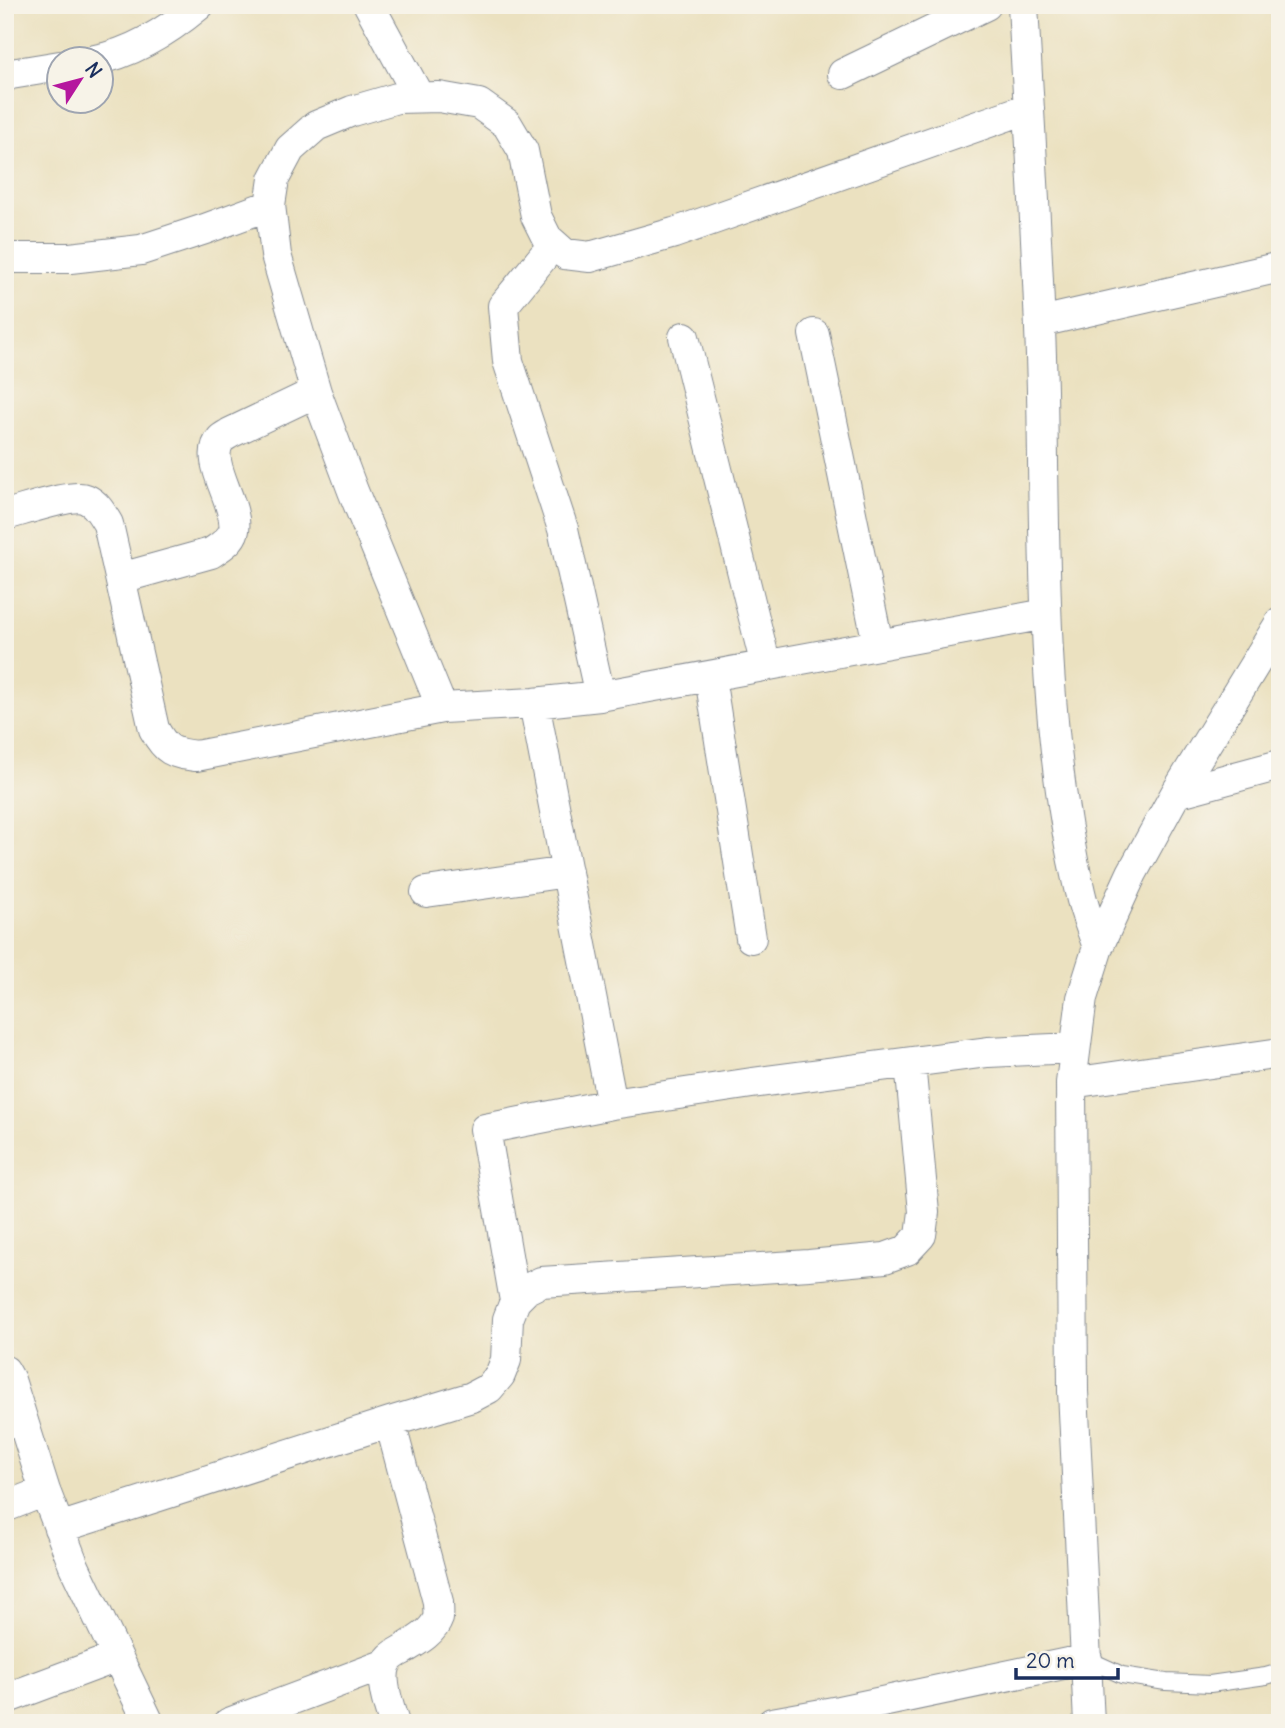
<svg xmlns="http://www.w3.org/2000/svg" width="1285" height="1728" viewBox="0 0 1285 1728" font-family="Delius,sans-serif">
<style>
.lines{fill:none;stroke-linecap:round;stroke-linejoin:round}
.lane-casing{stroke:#83888f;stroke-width:18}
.street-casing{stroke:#83888f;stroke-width:32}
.lane{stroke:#fff;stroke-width:16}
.street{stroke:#fff;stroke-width:30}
</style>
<rect width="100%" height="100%" fill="#f7f3e8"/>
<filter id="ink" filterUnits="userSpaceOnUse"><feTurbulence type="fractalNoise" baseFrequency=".0143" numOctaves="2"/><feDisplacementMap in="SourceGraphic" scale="14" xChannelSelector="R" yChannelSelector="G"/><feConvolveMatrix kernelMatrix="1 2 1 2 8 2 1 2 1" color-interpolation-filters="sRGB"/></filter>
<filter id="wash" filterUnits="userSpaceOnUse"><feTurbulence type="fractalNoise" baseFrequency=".00686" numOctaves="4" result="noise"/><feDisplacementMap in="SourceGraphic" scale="28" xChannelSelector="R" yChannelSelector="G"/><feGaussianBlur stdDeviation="1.57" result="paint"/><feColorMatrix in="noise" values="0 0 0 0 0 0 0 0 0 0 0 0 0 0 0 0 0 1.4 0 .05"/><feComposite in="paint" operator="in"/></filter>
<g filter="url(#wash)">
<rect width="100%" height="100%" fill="#ebe1c0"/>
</g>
<g filter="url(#ink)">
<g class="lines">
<g class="lane-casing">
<path id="lane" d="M 1087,1659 L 1122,1675 L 1166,1682 L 1210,1684 L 1266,1676 L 1280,1672"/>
</g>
<g class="street-casing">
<path id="street" d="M 369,5 L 419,97
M 1023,5 C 1030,134 1039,263 1042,391 C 1045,557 1041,730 1080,892 C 1084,911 1092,929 1098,947
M 95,60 C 134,53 169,30 199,5
M 843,74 L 986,5
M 5,77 L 11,74 L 60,66
M 543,257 L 503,306 L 508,361 L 563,529 L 600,696
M 5,258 L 70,258 L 141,250 L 205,229 L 270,205
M 1040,322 L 1280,267
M 814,334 L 878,644
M 684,337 L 766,666
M 5,515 C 22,511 73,493 86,499 C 97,504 102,514 108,524 L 154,729 C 166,751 172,753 196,756 L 442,708 L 534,703 L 600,696 L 1046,614
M 121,578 L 211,553 C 220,547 231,541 234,530 C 239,504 202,460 221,439 C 223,437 227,435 230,433 L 316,392
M 710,677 L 751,938
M 534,703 L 612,1104
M 442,708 L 353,491 L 316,392 L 276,255 L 270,205 L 274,179 L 290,149 L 316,126 L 352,111 L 397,98 L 439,97 L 479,104 L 507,124 L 523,151 L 536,216 L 547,238 L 565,254 L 590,257 L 674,233 L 1029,108
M 1176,793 L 1280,765
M 426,892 L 567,872
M 1071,1083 L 1280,1053
M 515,1301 L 485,1129 L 612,1104 L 752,1083 L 988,1052 L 1075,1048
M 5,1371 L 10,1380 L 45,1491 L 74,1566 L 149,1723
M 390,1422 L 438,1602 C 438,1607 439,1613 438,1618 C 433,1633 415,1642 402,1650 C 396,1653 389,1657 386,1664 C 379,1679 389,1708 394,1723
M 5,1507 L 45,1491
M 59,1528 L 390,1422 L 472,1397 L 489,1388 L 500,1375 L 506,1360 L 508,1319 L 515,1301 L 527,1289 L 541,1282 L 809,1265 L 885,1258 L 907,1250 L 921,1235 L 924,1212 L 910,1063
M 5,1699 L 117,1657
M 229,1723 L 386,1664
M 772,1723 L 839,1711 L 1087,1659
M 1089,1723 L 1073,1391 L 1071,1083 L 1082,998 L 1098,947 L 1132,873 L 1176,793 L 1280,623"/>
</g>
<use href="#lane" class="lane"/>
<use href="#street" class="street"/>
</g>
</g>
<rect width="1285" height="1728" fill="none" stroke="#f7f3e8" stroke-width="28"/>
<g transform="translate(80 80) rotate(54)"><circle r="33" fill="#f7f3e8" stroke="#9fa5b1" stroke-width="2"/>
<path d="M0-5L12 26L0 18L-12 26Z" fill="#b5179e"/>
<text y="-10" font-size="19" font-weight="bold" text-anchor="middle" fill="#1b2f5e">N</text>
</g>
<path d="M1016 1668v10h102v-10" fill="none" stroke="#1b2f5e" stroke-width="3.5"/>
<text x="1026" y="1668" font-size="21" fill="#1b2f5e" stroke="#f7f3e8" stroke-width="5" paint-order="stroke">20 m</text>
</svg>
